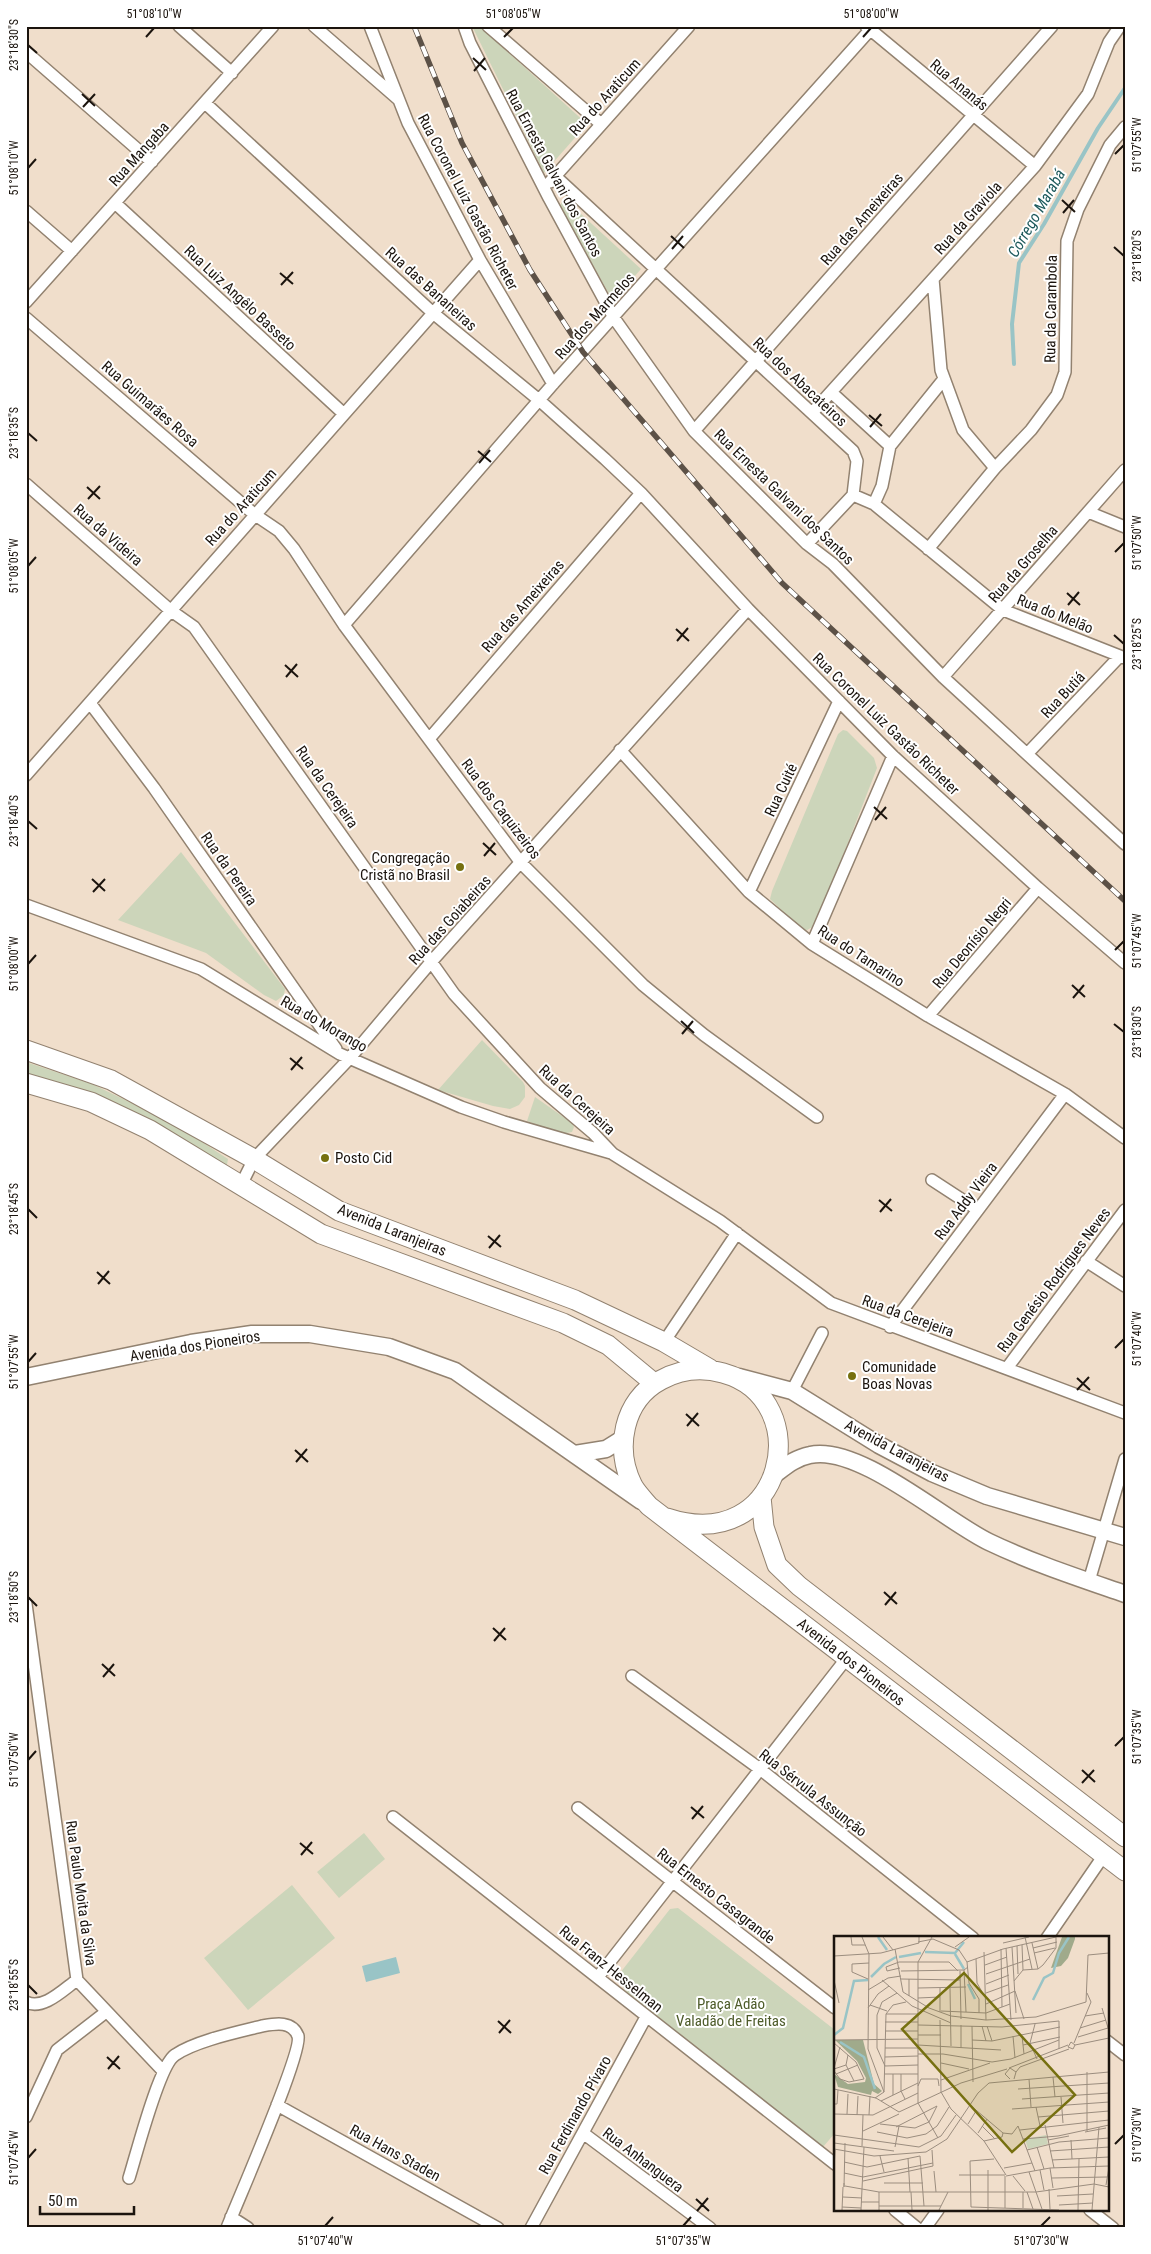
<svg xmlns="http://www.w3.org/2000/svg" width="1151" height="2254" viewBox="0 0 1151 2254" font-family="'Roboto Condensed',sans-serif">
<style>
.green{fill:#ccd5ba}
.water{fill:#99c4c6}
.lines{fill:none;stroke-linecap:round;stroke-linejoin:round}
.stream{stroke:#99c4c6;stroke-width:4}
.street-casing{stroke:#928270;stroke-width:14}
.secondary-casing{stroke:#928270;stroke-width:19}
.primary-casing{stroke:#928270;stroke-width:21}
.street{stroke:#fff;stroke-width:11}
.secondary{stroke:#fff;stroke-width:16}
.primary{stroke:#fff;stroke-width:19}
.rail-casing{stroke:#5c5147;stroke-width:5.5}
.rail{stroke:#fff;stroke-width:4;stroke-dasharray:11;stroke-linecap:butt}
.ticks{fill:none;stroke:#1b140e;stroke-width:2}
.poi-dot{fill:#767010;stroke:#fff;stroke-width:2}
.labels{text-anchor:middle;stroke-width:4;stroke-linejoin:round;paint-order:stroke}
.street-label{font-size:15px;fill:#1b140e;stroke:#fff}
.poi-label{font-size:15px;fill:#1b140e;stroke:#fff;text-anchor:start}
.park-label{font-size:15px;fill:#4d5b29;stroke:#fff}
.water-label{font-size:16px;font-style:italic;fill:#1e5a5c;stroke:#fff}
.inset-river{fill:none;stroke:#99c4c6;stroke-width:2.5}
.inset-road{fill:none;stroke:#9b8d7f;stroke-width:1}
.view{fill:#767010;fill-opacity:0.15;stroke:#767010;stroke-width:2.5}
.inset-edge{fill:none;stroke:#1b140e;stroke-width:2.5}
.neatline{fill:none;stroke:#1b140e;stroke-width:2}
.ticks-label{font-size:12px;text-anchor:middle;fill:#1b140e}
</style>
<rect width="100%" height="100%" fill="#f0decb"/>
<path class="green" d="M 472,26 L 479,26 L 587,124 L 544,173 Z
M 562,202 L 568,202 L 641,269 L 613,301 L 560,206 Z
M 843,730 L 847,731 L 874,758 L 877,768 L 816,925 L 807,930 L 801,929 L 770,899 L 772,891 L 838,734 Z
M 181,852 L 285,989 L 284,995 L 276,1001 L 264,995 L 206,953 L 118,920 Z
M 482,1040 L 523,1082 L 525,1086 L 525,1097 L 519,1105 L 510,1109 L 493,1106 L 438,1090 Z
M 26,1062 L 92,1084 L 173,1123 L 228,1159 L 226,1170 L 26,1075 Z
M 535,1097 L 572,1123 L 574,1127 L 572,1132 L 561,1134 L 527,1121 Z
M 364,1833 L 385,1859 L 339,1898 L 317,1872 Z
M 292,1885 L 335,1938 L 248,2010 L 204,1958 Z
M 678,1908 L 835,2030 L 835,2133 L 823,2147 L 628,1994 L 619,1981 L 620,1973 L 670,1909 Z"/>
<path class="water" d="M 396,1957 L 400,1973 L 366,1982 L 362,1966 Z"/>
<g class="lines">
<path class="stream" d="M 1014,364 L 1012,324 L 1019,263 L 1044,224 L 1098,128 L 1125,88"/>
<g class="street-casing">
<path id="street" d="M 179,26 L 232,73
M 314,26 L 398,99
M 370,26 L 408,123 L 480,260 L 553,384
M 464,26 L 470,43 L 549,198 L 614,318 L 694,431 L 807,544 L 833,564 L 943,677 L 1125,844
M 488,26 L 601,124
M 866,26 L 1035,166
M 26,52 L 152,162
M 205,103 L 433,313 L 539,400 L 605,459 L 641,493 L 748,609 L 893,756 L 1038,888 L 1125,963
M 555,176 L 853,451 L 857,461 L 853,495 L 874,504 L 1003,610 L 1125,658
M 550,182 L 689,26
M 115,203 L 344,414
M 26,211 L 72,251
M 933,279 L 941,370 L 963,430 L 995,468
M 26,302 L 273,26
M 26,318 L 254,514 L 279,531 L 294,549 L 344,625 L 521,863 L 643,985 L 704,1035 L 817,1117
M 832,393 L 890,446 L 882,486 L 874,504
M 812,413 L 1035,166 L 1088,94 L 1109,42 L 1120,26
M 694,431 L 1052,26
M 890,446 L 944,379
M 26,484 L 170,610 L 194,627 L 454,994 L 540,1088 L 593,1133 L 613,1154 L 720,1221 L 831,1303 L 1125,1413
M 1088,512 L 1125,527
M 807,544 L 853,495
M 928,549 L 995,468 L 1031,430 L 1057,395 L 1065,372 L 1067,241 L 1078,209 L 1110,145 L 1125,127
M 344,625 L 553,384 L 870,30
M 943,677 L 1125,470
M 90,703 L 154,788 L 336,1049
M 429,739 L 641,493
M 620,750 L 749,892 L 812,944 L 928,1016 L 1065,1094 L 1125,1138
M 1027,754 L 1120,656
M 26,775 L 480,260
M 749,892 L 839,701
M 26,905 L 201,969 L 340,1054 L 461,1107 L 504,1122 L 611,1153
M 812,944 L 893,756
M 928,1016 L 1038,888
M 932,1180 L 978,1210
M 240,1187 L 254,1159 L 349,1059 L 431,962 L 748,609
M 1086,1261 L 1125,1286
M 890,1327 L 1065,1094
M 664,1342 L 737,1233
M 1007,1368 L 1125,1210
M 792,1391 L 822,1333
M 1089,1581 L 1125,1459
M 26,1604 L 77,1980 L 163,2071
M 632,1676 L 760,1769 L 973,1938
M 578,1808 L 835,2008
M 393,1817 L 835,2164
M 1047,1938 L 1104,1855
M 598,1977 L 846,1659
M 26,2002 C 43,2011 64,1989 77,1980
M 1107,2041 L 1125,2055
M 277,2105 L 498,2228
M 26,2117 L 57,2050 L 106,2012
M 583,2133 L 710,2228
M 129,2178 C 136,2156 159,2065 175,2055 C 195,2041 238,2032 262,2026 C 274,2024 292,2020 298,2036 C 303,2052 237,2202 227,2228
M 895,2210 L 917,2228
M 1090,2210 L 1113,2228
M 231,2217 L 248,2228
M 531,2228 L 646,2017
M 925,2228 L 938,2210"/>
</g>
<g class="secondary-casing">
<path id="secondary" d="M 26,1377 L 191,1343 L 252,1334 L 310,1334 L 389,1347 L 455,1371 L 641,1501
M 739,1377 L 792,1391 L 879,1445 L 932,1473 L 987,1496 L 1125,1537
M 575,1454 L 606,1449 L 622,1439
M 774,1475 C 786,1466 795,1458 810,1455 C 859,1444 945,1521 989,1542 C 1033,1563 1079,1578 1125,1594"/>
</g>
<g class="primary-casing">
<path id="primary" d="M 26,1050 L 111,1080 L 254,1159 L 339,1211 L 575,1300 L 664,1342 L 710,1369
M 26,1083 L 91,1102 L 150,1130 L 321,1234 L 563,1323 L 608,1345 L 654,1383
M 761,1497 L 764,1527 L 777,1565 L 799,1586 L 1125,1837
M 667,1518 C 785,1557 818,1399 723,1373 C 701,1367 681,1369 661,1380 C 623,1400 614,1449 633,1486 C 637,1493 644,1500 649,1506 L 1125,1871"/>
</g>
<use href="#street" class="street"/>
<use href="#secondary" class="secondary"/>
<use href="#primary" class="primary"/>
<g class="rail-casing">
<path id="rail" d="M 414,26 L 462,143 L 530,270 L 583,352 L 782,583 L 1125,901"/>
</g>
<use href="#rail" class="rail"/>
</g>
<path class="ticks" d="M 146,37 L 154,28M 504,37 L 513,28M 863,37 L 871,28M 28,45 L 37,53M 473,58 L 486,70M 474,71 L 485,58M 82,94 L 95,106M 83,107 L 95,94M 1115,154 L 1124,145M 28,168 L 36,159M 1062,200 L 1075,212M 1063,213 L 1074,200M 671,236 L 684,248M 1114,247 L 1124,256M 672,249 L 683,236M 280,273 L 293,284M 281,285 L 293,272M 869,415 L 882,426M 870,427 L 881,414M 28,433 L 37,441M 478,451 L 491,462M 479,463 L 490,450M 87,487 L 100,499M 88,499 L 100,486M 1115,552 L 1124,543M 28,566 L 36,557M 1067,593 L 1080,605M 1068,605 L 1079,592M 676,629 L 689,641M 1114,635 L 1124,644M 677,641 L 688,628M 285,665 L 298,677M 286,677 L 297,664M 874,807 L 887,819M 875,820 L 886,807M 28,821 L 37,829M 483,843 L 496,855M 484,856 L 495,843M 92,879 L 105,891M 93,892 L 105,879M 1115,950 L 1124,941M 28,964 L 36,955M 1072,985 L 1085,997M 1073,998 L 1084,985M 681,1021 L 694,1033M 1114,1024 L 1124,1032M 682,1034 L 693,1021M 290,1058 L 303,1069M 291,1070 L 302,1057M 879,1200 L 892,1211M 28,1209 L 37,1218M 880,1212 L 891,1199M 488,1236 L 501,1247M 489,1248 L 500,1235M 97,1272 L 110,1284M 98,1284 L 109,1271M 1115,1348 L 1124,1339M 28,1362 L 36,1353M 1077,1378 L 1090,1390M 1077,1390 L 1089,1377M 686,1414 L 699,1426M 687,1426 L 698,1413M 295,1450 L 308,1462M 296,1462 L 307,1449M 884,1592 L 897,1604M 28,1597 L 37,1606M 885,1605 L 896,1592M 493,1628 L 506,1640M 494,1641 L 505,1628M 102,1664 L 115,1676M 103,1677 L 114,1664M 1115,1746 L 1124,1737M 28,1760 L 36,1751M 1082,1770 L 1095,1782M 1082,1783 L 1094,1770M 691,1807 L 704,1818M 692,1819 L 703,1806M 300,1843 L 313,1854M 301,1855 L 312,1842M 28,1985 L 37,1994M 498,2021 L 511,2033M 499,2033 L 510,2020M 107,2057 L 120,2069M 108,2069 L 119,2056M 1115,2144 L 1124,2135M 28,2158 L 36,2149M 696,2199 L 709,2211M 697,2211 L 708,2198M 325,2226 L 333,2217M 683,2226 L 691,2217M 1041,2226 L 1050,2217"/>
<g class="poi-dot">
<circle cx="460" cy="867" r="5"/>
<circle cx="325" cy="1158" r="5"/>
<circle cx="852" cy="1376" r="5"/>
</g>
<g class="labels">
<g class="street-label">
<text transform="translate(959 85) rotate(40)" y="5">Rua Ananás</text>
<text transform="translate(605 97) rotate(-48)" y="5">Rua do Araticum</text>
<text transform="translate(139 154) rotate(-48)" y="5">Rua Mangaba</text>
<text transform="translate(554 173) rotate(62)" y="5">Rua Ernesta Galvani dos Santos</text>
<text transform="translate(468 202) rotate(62)" y="5">Rua Coronel Luiz Gastão Richeter</text>
<text transform="translate(968 218) rotate(-48)" y="5">Rua da Graviola</text>
<text transform="translate(862 219) rotate(-49)" y="5">Rua das Ameixeiras</text>
<text transform="translate(431 289) rotate(42)" y="5">Rua das Bananeiras</text>
<text transform="translate(240 298) rotate(43)" y="5">Rua Luiz Angêlo Basseto</text>
<text transform="translate(1051 309) rotate(-89)" y="5">Rua da Carambola</text>
<text transform="translate(595 316) rotate(-48)" y="5">Rua dos Marmelos</text>
<text transform="translate(800 382) rotate(43)" y="5">Rua dos Abacateiros</text>
<text transform="translate(150 404) rotate(41)" y="5">Rua Guimarães Rosa</text>
<text transform="translate(784 497) rotate(44)" y="5">Rua Ernesta Galvani dos Santos</text>
<text transform="translate(241 507) rotate(-48)" y="5">Rua do Araticum</text>
<text transform="translate(108 535) rotate(41)" y="5">Rua da Videira</text>
<text transform="translate(1023 564) rotate(-49)" y="5">Rua da Groselha</text>
<text transform="translate(523 606) rotate(-49)" y="5">Rua das Ameixeiras</text>
<text transform="translate(1055 614) rotate(22)" y="5">Rua do Melão</text>
<text transform="translate(1063 695) rotate(-47)" y="5">Rua Butiá</text>
<text transform="translate(886 724) rotate(44)" y="5">Rua Coronel Luiz Gastão Richeter</text>
<text transform="translate(327 787) rotate(55)" y="5">Rua da Cerejeira</text>
<text transform="translate(781 790) rotate(-65)" y="5">Rua Cuité</text>
<text transform="translate(501 809) rotate(53)" y="5">Rua dos Caquizeiros</text>
<text transform="translate(229 869) rotate(55)" y="5">Rua da Pereira</text>
<text transform="translate(450 920) rotate(-48)" y="5">Rua das Goiabeiras</text>
<text transform="translate(972 943) rotate(-50)" y="5">Rua Deonísio Negri</text>
<text transform="translate(861 956) rotate(33)" y="5">Rua do Tamarino</text>
<text transform="translate(324 1024) rotate(30)" y="5">Rua do Morango</text>
<text transform="translate(577 1100) rotate(42)" y="5">Rua da Cerejeira</text>
<text transform="translate(966 1201) rotate(-53)" y="5">Rua Addy Vieira</text>
<text transform="translate(392 1230) rotate(22)" y="5">Avenida Laranjeiras</text>
<text transform="translate(1054 1280) rotate(-53)" y="5">Rua Genésio Rodrigues Neves</text>
<text transform="translate(908 1316) rotate(20)" y="5">Rua da Cerejeira</text>
<text transform="translate(195 1346) rotate(-9)" y="5">Avenida dos Pioneiros</text>
<text transform="translate(897 1451) rotate(28)" y="5">Avenida Laranjeiras</text>
<text transform="translate(851 1662) rotate(38)" y="5">Avenida dos Pioneiros</text>
<text transform="translate(813 1793) rotate(38)" y="5">Rua Sérvula Assunção</text>
<text transform="translate(81 1893) rotate(82)" y="5">Rua Paulo Moita da Silva</text>
<text transform="translate(716 1896) rotate(38)" y="5">Rua Ernesto Casagrande</text>
<text transform="translate(611 1969) rotate(39)" y="5">Rua Franz Hesselman</text>
<text transform="translate(575 2115) rotate(-61)" y="5">Rua Ferdinando Pívaro</text>
<text transform="translate(395 2153) rotate(29)" y="5">Rua Hans Staden</text>
<text transform="translate(643 2160) rotate(37)" y="5">Rua Anhanguera</text>
</g>
<g class="poi-label">
<text x="450" y="863" text-anchor="end">Congregação<tspan x="450" dy="17">Cristã no Brasil</tspan></text>
<text x="335" y="1163">Posto Cid</text>
<text x="862" y="1372">Comunidade<tspan x="862" dy="17">Boas Novas</tspan></text>
</g>
<g class="park-label">
<text x="731" y="2009">Praça Adão<tspan x="731" dy="17">Valadão de Freitas</tspan></text>
</g>
<g class="water-label">
<text transform="translate(1036 213) rotate(-60)" y="6">Córrego Marabá</text>
</g>
</g>
<g transform="translate(834 1936)">
<rect width="275" height="275" fill="#f0decb"/>
<path d="M 212,199 L 214,208 L 194,213 L 191,203 Z" fill="#ccd5ba"/>
<path d="M 228,1 L 241,1 L 241,3 L 234,22 L 227,30 L 217,32 ZM 1,104 L 29,104 L 40,148 L 48,155 L 44,158 L 38,155 L 37,159 L 4,151 L 0,138 L 14,148 L 31,146 L 32,142 L 23,125 Z" fill="#a0aa8b"/>
<path class="inset-river" d="M 44,1 L 53,14M 91,16 L 121,17 L 130,6M 121,18 L 130,33M 65,21 L 87,17M 37,41 L 50,28 L 62,21M 134,48 L 141,63M 199,64 L 210,42 L 219,37 L 225,17 L 235,1M 0,99 L 9,92 L 20,45 L 34,44M 6,106 L 30,121 L 41,153"/>
<path class="inset-road" d="M 17,1 L 18,9 L 31,9M 28,1 L 35,18 L 34,113 L 50,156M 49,1 L 59,14M 98,1 L 84,26 L 84,167 L 104,202M 191,1 L 198,33M 84,6 L 99,3 L 125,14 L 133,26 L 135,47 L 145,63 L 145,77M 169,7 L 195,1M 198,7 L 204,33M 188,9 L 189,34M 183,10 L 184,38M 121,11 L 135,1M 178,11 L 182,77M 172,12 L 177,84M 199,12 L 223,6M 61,13 L 69,56 L 95,72 L 117,80 L 152,84 L 202,81 L 252,66 L 254,19 L 275,17M 167,13 L 168,71M 150,16 L 152,84M 200,17 L 221,12M 0,20 L 47,17 L 85,7 L 85,1M 142,23 L 143,47 L 151,61M 133,26 L 169,13 L 222,1M 151,29 L 173,21M 66,32 L 53,35 L 52,31 L 65,26 L 115,26 L 124,35M 130,34 L 132,76M 67,35 L 130,34 L 134,31M 126,35 L 127,83M 152,38 L 196,23M 34,43 L 18,36 L 18,28 L 35,27M 67,43 L 126,44M 75,43 L 75,60M 0,44 L 5,67M 48,44 L 78,70 L 117,87M 180,45 L 189,34 L 204,33 L 209,29 L 222,12 L 222,1M 152,48 L 175,39M 84,52 L 132,51M 116,52 L 117,110M 34,54 L 54,42 L 67,40M 152,57 L 174,49M 84,62 L 106,61M 152,68 L 181,55 L 190,83M 36,69 L 53,75M 34,72 L 44,58 L 55,50M 268,72 L 275,95M 107,75 L 152,77 L 176,68M 106,76 L 106,52M 52,78 L 84,78M 251,80 L 270,77M 106,84 L 107,156 L 117,173 L 150,205 L 172,239M 51,86 L 84,86M 201,88 L 196,107 L 203,123M 84,89 L 168,91 L 225,85 L 225,113M 127,89 L 127,112M 138,90 L 139,146M 148,90 L 152,105M 153,90 L 158,105M 246,92 L 272,84M 51,95 L 84,95M 84,99 L 107,99M 179,100 L 181,122M 188,100 L 190,118M 244,101 L 274,92M 0,104 L 84,103M 138,104 L 158,105 L 226,91M 0,107 L 22,126 L 30,143 L 15,146 L 6,143 L 0,135M 240,107 L 257,66 L 253,57M 84,109 L 167,114M 189,109 L 226,101M 241,109 L 239,113 L 234,111 L 237,106 L 241,109 L 275,102M 51,112 L 84,112M 84,118 L 109,118 L 158,126 L 177,123 L 225,104M 51,121 L 84,120M 107,127 L 135,133M 12,129 L 20,145M 51,130 L 43,112 L 43,79 L 48,66 L 63,57M 51,130 L 84,129M 0,132 L 6,111M 175,132 L 234,109M 0,133 L 12,129 L 14,119M 182,136 L 186,131 L 235,113M 2,138 L 24,129M 51,138 L 84,138M 67,138 L 67,155 L 71,163M 219,141 L 221,161M 176,143 L 171,138 L 176,132 L 182,136 L 180,143M 195,143 L 197,171M 107,144 L 156,127M 84,150 L 87,143 L 104,143 L 105,150M 0,153 L 42,162 L 65,176 L 127,147 L 173,133M 184,153 L 275,147M 59,159 L 59,138M 227,161 L 229,187M 41,162 L 50,156 L 52,78 L 59,69 L 72,66M 188,163 L 275,157M 47,165 L 84,147M 0,168 L 3,168 L 4,154M 136,169 L 169,197 L 178,198M 202,171 L 206,190M 178,173 L 275,166M 0,178 L 39,179 L 84,157M 13,178 L 14,158M 23,179 L 24,160M 35,179 L 36,160M 204,181 L 275,175M 46,188 L 81,192 L 95,186 L 103,170M 134,188 L 142,175M 211,189 L 220,232M 148,190 L 161,203M 62,191 L 103,170M 186,194 L 275,184M 29,195 L 65,178M 253,195 L 253,136M 43,196 L 73,202 L 92,198 L 103,190 L 115,171M 251,196 L 272,192M 144,197 L 153,183M 178,198 L 184,190 L 201,235M 0,199 L 85,211 L 107,200 L 122,179M 189,203 L 224,200 L 275,189M 214,204 L 235,200M 237,204 L 238,223M 150,205 L 168,201 L 169,197M 0,207 L 60,215M 28,210 L 29,179M 61,211 L 65,190M 203,211 L 210,233M 0,213 L 40,220 L 92,216 L 113,203 L 144,157 L 155,147 L 275,136M 193,214 L 225,206 L 275,202M 216,215 L 275,211M 46,220 L 50,236M 86,220 L 90,270M 74,222 L 76,256M 160,223 L 136,225 L 137,271 L 225,274M 218,224 L 275,221M 10,226 L 33,231 L 86,220M 170,232 L 198,227M 216,232 L 219,252M 0,234 L 1,214M 206,234 L 210,254M 100,235 L 102,256M 195,236 L 208,273M 10,237 L 29,241 L 99,227M 125,239 L 171,239M 171,240 L 171,272M 172,240 L 216,232 L 275,230M 179,240 L 191,255M 218,242 L 273,241M 29,245 L 99,230 L 98,214M 10,247 L 10,251 L 11,207M 50,247 L 89,247M 272,249 L 275,231M 11,250 L 45,256 L 202,256 L 260,248 L 275,251M 215,253 L 216,273M 77,256 L 78,274M 193,256 L 199,273M 223,260 L 259,258M 9,261 L 28,262M 27,266 L 45,266M 225,269 L 259,267M 45,270 L 107,270M 8,271 L 27,272M 189,272 L 189,256M 8,274 L 9,251M 27,274 L 30,211M 45,274 L 45,256M 105,274 L 114,256M 154,274 L 154,234M 244,274 L 245,223M 258,274 L 265,191"/>
<path class="view" d="M 130,37 L 241,159 L 178,216 L 68,93 Z"/>
<rect width="275" height="275" class="inset-edge"/>
</g>
<rect width="1151" height="2254" fill="none" stroke="#ffffff" stroke-width="55"/>
<path d="M40 2206v8h94v-8" fill="none" stroke="#1b140e" stroke-width="2.5"/>
<text x="48" y="2206" font-size="15" fill="#1b140e" stroke="#ffffff" stroke-width="4" paint-order="stroke">50 m</text>
<rect x="28" y="28" width="1096" height="2198" class="neatline"/>
<g class="ticks-label">
<text x="154" y="18">51°08'10"W</text>
<text x="513" y="18">51°08'05"W</text>
<text x="871" y="18">51°08'00"W</text>
<text transform="translate(14 45) rotate(-90)" y="4">23°18'30"S</text>
<text transform="translate(1137 145) rotate(-90)" y="4">51°07'55"W</text>
<text transform="translate(14 168) rotate(-90)" y="4">51°08'10"W</text>
<text transform="translate(1137 256) rotate(-90)" y="4">23°18'20"S</text>
<text transform="translate(14 433) rotate(-90)" y="4">23°18'35"S</text>
<text transform="translate(1137 543) rotate(-90)" y="4">51°07'50"W</text>
<text transform="translate(14 566) rotate(-90)" y="4">51°08'05"W</text>
<text transform="translate(1137 644) rotate(-90)" y="4">23°18'25"S</text>
<text transform="translate(14 821) rotate(-90)" y="4">23°18'40"S</text>
<text transform="translate(1137 941) rotate(-90)" y="4">51°07'45"W</text>
<text transform="translate(14 964) rotate(-90)" y="4">51°08'00"W</text>
<text transform="translate(1137 1032) rotate(-90)" y="4">23°18'30"S</text>
<text transform="translate(14 1209) rotate(-90)" y="4">23°18'45"S</text>
<text transform="translate(1137 1339) rotate(-90)" y="4">51°07'40"W</text>
<text transform="translate(14 1362) rotate(-90)" y="4">51°07'55"W</text>
<text transform="translate(14 1597) rotate(-90)" y="4">23°18'50"S</text>
<text transform="translate(1137 1737) rotate(-90)" y="4">51°07'35"W</text>
<text transform="translate(14 1760) rotate(-90)" y="4">51°07'50"W</text>
<text transform="translate(14 1985) rotate(-90)" y="4">23°18'55"S</text>
<text transform="translate(1137 2135) rotate(-90)" y="4">51°07'30"W</text>
<text transform="translate(14 2158) rotate(-90)" y="4">51°07'45"W</text>
<text x="325" y="2245">51°07'40"W</text>
<text x="683" y="2245">51°07'35"W</text>
<text x="1041" y="2245">51°07'30"W</text>
</g>
</svg>
